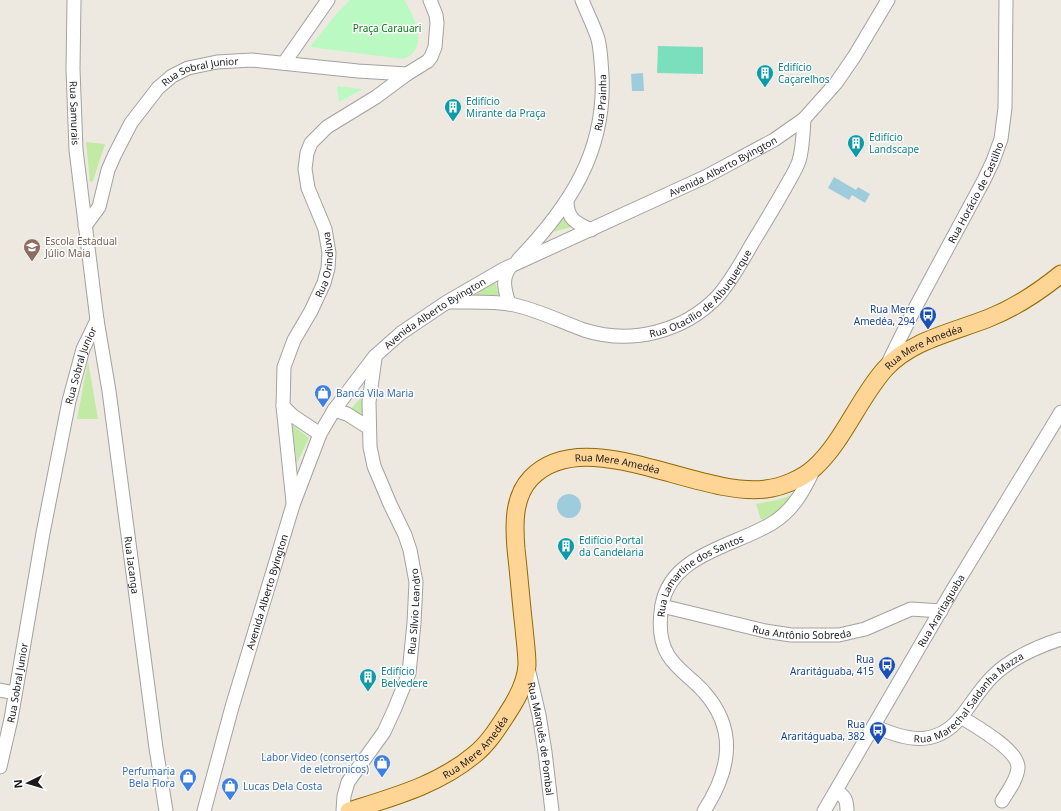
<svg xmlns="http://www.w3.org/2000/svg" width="1061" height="811" viewBox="0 0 1061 811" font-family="'Noto Sans',sans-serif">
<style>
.grass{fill:#c3eaa4}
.park{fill:#bafac2}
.pitch{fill:#7bdfbd}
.water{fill:#9fccdc}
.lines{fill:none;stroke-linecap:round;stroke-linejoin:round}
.minor-casing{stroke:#a2a2a2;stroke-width:15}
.major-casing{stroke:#926900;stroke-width:19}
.minor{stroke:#fff;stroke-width:13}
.major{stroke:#fed595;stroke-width:17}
.labels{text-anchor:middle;stroke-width:3;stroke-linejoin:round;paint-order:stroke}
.park-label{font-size:10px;fill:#097a17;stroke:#fff}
.culture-label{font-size:10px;fill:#0d838f;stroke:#fff;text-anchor:start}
.street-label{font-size:10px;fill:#1b1b1b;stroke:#fff}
.education-label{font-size:10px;fill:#785e54;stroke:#fff;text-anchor:start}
.transit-label{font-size:10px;fill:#164399;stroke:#fff;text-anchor:end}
.shop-label{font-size:10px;fill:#366cbe;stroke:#fff;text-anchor:start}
</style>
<rect width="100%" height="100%" fill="#ede9e0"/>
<path class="grass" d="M 86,142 L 105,144 L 93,181 L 90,182 Z
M 565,215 L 571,227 L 553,232 Z
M 495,280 L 497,290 L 502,298 L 475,295 Z
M 88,361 L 98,419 L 77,419 Z
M 364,394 L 361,420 L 349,411 Z
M 292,425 L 309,438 L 297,463 Z
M 792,495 L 793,499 L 786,508 L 761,520 L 756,504 L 777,500 Z"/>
<path class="park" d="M 350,0 L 404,0 C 415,16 430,50 403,59 L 310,47 L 337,13 Z
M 337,86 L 363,89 L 339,102 Z"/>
<path class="pitch" d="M 658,46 L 703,47 L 703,74 L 657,73 Z"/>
<path class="water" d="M 643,73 L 644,91 L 632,91 L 631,74 Z
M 834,177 L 856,190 L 858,187 L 870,194 L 865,203 L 852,195 L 849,200 L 828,188 Z
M557 506a12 12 0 1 1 24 0a12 12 0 1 1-24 0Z"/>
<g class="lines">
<g class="minor-casing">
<g id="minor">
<path id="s1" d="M 74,0 L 73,69 L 76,150 L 97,320 L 109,391 L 156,748 L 166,811"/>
<path d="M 284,63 L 328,0"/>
<path d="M 567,201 C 567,219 576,223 591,230"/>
<path id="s2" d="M 85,226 L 99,207 L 108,170 L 115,154 L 131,123 L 158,88 L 172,76 L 188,68 L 217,62 L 252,60 L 358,71 L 407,74 L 428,61 L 431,57 L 435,47 L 437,23 L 436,15 L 430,0"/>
<path id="s3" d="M 518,260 C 569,207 606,152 602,75 C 601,63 601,51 598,39 C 594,26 587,13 582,0"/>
<path id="s4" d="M 449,302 C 467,302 492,301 510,304 C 536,309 559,321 584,330 C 631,345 684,332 718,296 C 732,280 742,261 753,242 C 764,224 775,206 785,188 C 790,179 796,170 799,161 C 803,148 803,132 804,119"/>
<path d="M 509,304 C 505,290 501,279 510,267"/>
<path id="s5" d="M 887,365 L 914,310 L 984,180 L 993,161 L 1001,139 L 1005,108 L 1006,0"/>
<path d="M 283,406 L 293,416 L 320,434"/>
<path d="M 334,410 L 347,414 L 369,428"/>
<path id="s6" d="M 293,502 L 283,406 L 284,367 L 294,340 L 311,311 L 324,283 L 328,268 L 329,253 L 325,229 L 308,188 L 305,169 L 307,153 L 311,143 L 327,127 L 376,97 L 407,74"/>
<path id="s7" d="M 662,606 L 765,631 L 791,635 L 839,635 L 865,629 L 911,609 L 941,611"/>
<path id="s8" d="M 528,668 L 539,715 L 545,752 L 552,811"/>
<path d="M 0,690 L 15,693"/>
<path d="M 961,717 C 975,726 1019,750 1018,768 C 1017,780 1008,791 1002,801"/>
<path id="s9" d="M 874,726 C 905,740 935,748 960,718 C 971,705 979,690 992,677 C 1011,658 1036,647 1061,639"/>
<path id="s10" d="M 0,767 L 11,719 L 43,533 L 69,401 L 83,349 L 97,320"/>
<path d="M 836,791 C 845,796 847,800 847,811"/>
<path id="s11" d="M 204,811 L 232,707 L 293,505 L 320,434 L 334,410 L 375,356 L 401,333 L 447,302 L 504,269 L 705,177 L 774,140 L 804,119 L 836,83 L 854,57 L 888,0"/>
<path id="s12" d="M 343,811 L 344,796 L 348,782 L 384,732 L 395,708 L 409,673 L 414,623 L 416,582 L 410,550 L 405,535 L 390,504 L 374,466 L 370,447 L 369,402 L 375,358"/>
<path id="s13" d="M 704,811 C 730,771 738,730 704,692 C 693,679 677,670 668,655 C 659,640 659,622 662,605 C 671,553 737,546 774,522 C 794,509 804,490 814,469"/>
<path id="s14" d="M 824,811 L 952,591 L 1061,412"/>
</g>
</g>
<g class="major-casing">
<g id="major">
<path id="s15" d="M 349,811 C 393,797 438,785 474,755 C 488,744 498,728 507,714 C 517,699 526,683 527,665 C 527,653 525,640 524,628 C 521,602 519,575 516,549 C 514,525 513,497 531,478 C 585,422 698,498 766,489 C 782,487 802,479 814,468 C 843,442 859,398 885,369 C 911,340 954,332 989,318 C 1014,308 1040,291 1061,274"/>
</g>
</g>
<use href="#minor" class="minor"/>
<use href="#major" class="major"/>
</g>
<defs>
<g id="building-pin" transform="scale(0.9)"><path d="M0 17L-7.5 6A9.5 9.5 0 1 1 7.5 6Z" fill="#0f9aa8" stroke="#fff"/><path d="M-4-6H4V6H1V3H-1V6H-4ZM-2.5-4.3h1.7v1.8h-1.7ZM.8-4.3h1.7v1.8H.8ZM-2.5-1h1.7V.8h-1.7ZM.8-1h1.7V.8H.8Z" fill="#fff"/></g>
<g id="school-pin" transform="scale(0.9)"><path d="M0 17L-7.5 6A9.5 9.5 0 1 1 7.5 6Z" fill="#8d6e63" stroke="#fff"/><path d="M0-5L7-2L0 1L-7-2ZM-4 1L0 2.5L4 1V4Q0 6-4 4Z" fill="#fff"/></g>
<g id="bus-pin" transform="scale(0.9)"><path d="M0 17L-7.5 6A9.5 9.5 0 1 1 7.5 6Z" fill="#1a4fb4" stroke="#fff"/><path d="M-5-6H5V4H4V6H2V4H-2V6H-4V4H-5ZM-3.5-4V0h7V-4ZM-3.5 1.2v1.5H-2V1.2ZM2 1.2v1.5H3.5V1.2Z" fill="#fff"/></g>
<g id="shop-pin" transform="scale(0.9)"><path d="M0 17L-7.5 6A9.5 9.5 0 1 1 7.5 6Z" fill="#3f7fe0" stroke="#fff"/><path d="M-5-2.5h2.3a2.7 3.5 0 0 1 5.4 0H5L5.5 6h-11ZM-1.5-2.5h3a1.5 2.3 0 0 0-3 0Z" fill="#fff"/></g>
</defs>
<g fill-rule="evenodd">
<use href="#building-pin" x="765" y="73"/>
<use href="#building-pin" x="453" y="107"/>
<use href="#building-pin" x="856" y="143"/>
<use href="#school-pin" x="32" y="247"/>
<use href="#bus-pin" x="928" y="315"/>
<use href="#shop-pin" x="323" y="393"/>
<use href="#building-pin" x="566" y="546"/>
<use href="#bus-pin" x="887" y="665"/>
<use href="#building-pin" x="368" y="677"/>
<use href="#bus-pin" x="878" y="730"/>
<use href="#shop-pin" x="382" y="763"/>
<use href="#shop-pin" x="188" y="777"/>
<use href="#shop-pin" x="230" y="786"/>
</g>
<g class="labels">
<g class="park-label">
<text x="387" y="32">Praça Carauari</text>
</g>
<g class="culture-label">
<text x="778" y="71">Edifício<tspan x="778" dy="12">Caçarelhos</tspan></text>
<text x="466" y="105">Edifício<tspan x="466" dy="12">Mirante da Praça</tspan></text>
<text x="869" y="141">Edifício<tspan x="869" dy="12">Landscape</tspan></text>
<text x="579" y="544">Edifício Portal<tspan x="579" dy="12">da Candelaria</tspan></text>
<text x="381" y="675">Edifício<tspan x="381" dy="12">Belvedere</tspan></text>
</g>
<g class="street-label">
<text dy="4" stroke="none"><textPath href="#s2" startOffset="205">Rua Sobral Junior</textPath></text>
<text dy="4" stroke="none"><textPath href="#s3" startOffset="182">Rua Prainha</textPath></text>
<text dy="4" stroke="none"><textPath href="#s1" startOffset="113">Rua Samurais</textPath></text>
<text dy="4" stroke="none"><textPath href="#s11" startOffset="888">Avenida Alberto Byington</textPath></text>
<text dy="4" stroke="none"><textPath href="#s5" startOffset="194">Rua Horácio de Castilho</textPath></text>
<text dy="4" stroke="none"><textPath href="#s6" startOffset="247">Rua Orindiuva</textPath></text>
<text dy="4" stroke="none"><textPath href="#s4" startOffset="273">Rua Otacílio de Albuquerque</textPath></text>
<text dy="4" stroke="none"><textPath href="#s11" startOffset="564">Avenida Alberto Byington</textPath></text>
<text dy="4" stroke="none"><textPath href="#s15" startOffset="900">Rua Mere Amedéa</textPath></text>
<text dy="4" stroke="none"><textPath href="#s10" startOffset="410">Rua Sobral Junior</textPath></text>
<text dy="4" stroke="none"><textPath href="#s15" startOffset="528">Rua Mere Amedéa</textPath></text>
<text dy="4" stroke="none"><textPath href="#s1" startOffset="569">Rua Iacanga</textPath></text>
<text dy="4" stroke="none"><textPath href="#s13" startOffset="282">Rua Lamartine dos Santos</textPath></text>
<text dy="4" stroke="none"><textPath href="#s11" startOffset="228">Avenida Alberto Byington</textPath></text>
<text dy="4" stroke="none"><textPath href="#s14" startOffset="232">Rua Araritaguaba</textPath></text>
<text dy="4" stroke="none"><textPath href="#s12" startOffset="217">Rua Sílvio Leandro</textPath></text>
<text dy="4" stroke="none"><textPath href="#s7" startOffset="143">Rua Antônio Sobreda</textPath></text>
<text dy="4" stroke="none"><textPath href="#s10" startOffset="86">Rua Sobral Junior</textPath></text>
<text dy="4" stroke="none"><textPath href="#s9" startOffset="113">Rua Marechal Saldanha Mazza</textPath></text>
<text dy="4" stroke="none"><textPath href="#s8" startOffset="72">Rua Marquês de Pombal</textPath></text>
<text dy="4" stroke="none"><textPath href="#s15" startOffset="144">Rua Mere Amedéa</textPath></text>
</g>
<g class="education-label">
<text x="45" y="245">Escola Estadual<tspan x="45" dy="12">Júlio Maia</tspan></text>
</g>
<g class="transit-label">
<text x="915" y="313">Rua Mere<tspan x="915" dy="12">Amedéa, 294</tspan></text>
<text x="874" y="663">Rua<tspan x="874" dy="12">Araritáguaba, 415</tspan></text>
<text x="865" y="728">Rua<tspan x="865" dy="12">Araritáguaba, 382</tspan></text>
</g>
<g class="shop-label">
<text x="336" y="397">Banca Vila Maria</text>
<text x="369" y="761" text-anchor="end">Labor Video (consertos<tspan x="369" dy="12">de eletronicos)</tspan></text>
<text x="175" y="775" text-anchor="end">Perfumaria<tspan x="175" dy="12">Bela Flora</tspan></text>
<text x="243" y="790">Lucas Dela Costa</text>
</g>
</g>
<g transform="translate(28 783) rotate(265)" stroke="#ffffff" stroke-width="3" paint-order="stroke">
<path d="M0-3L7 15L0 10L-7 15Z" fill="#1b1b1b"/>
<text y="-6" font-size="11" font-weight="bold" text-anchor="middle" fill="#1b1b1b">N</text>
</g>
</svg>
